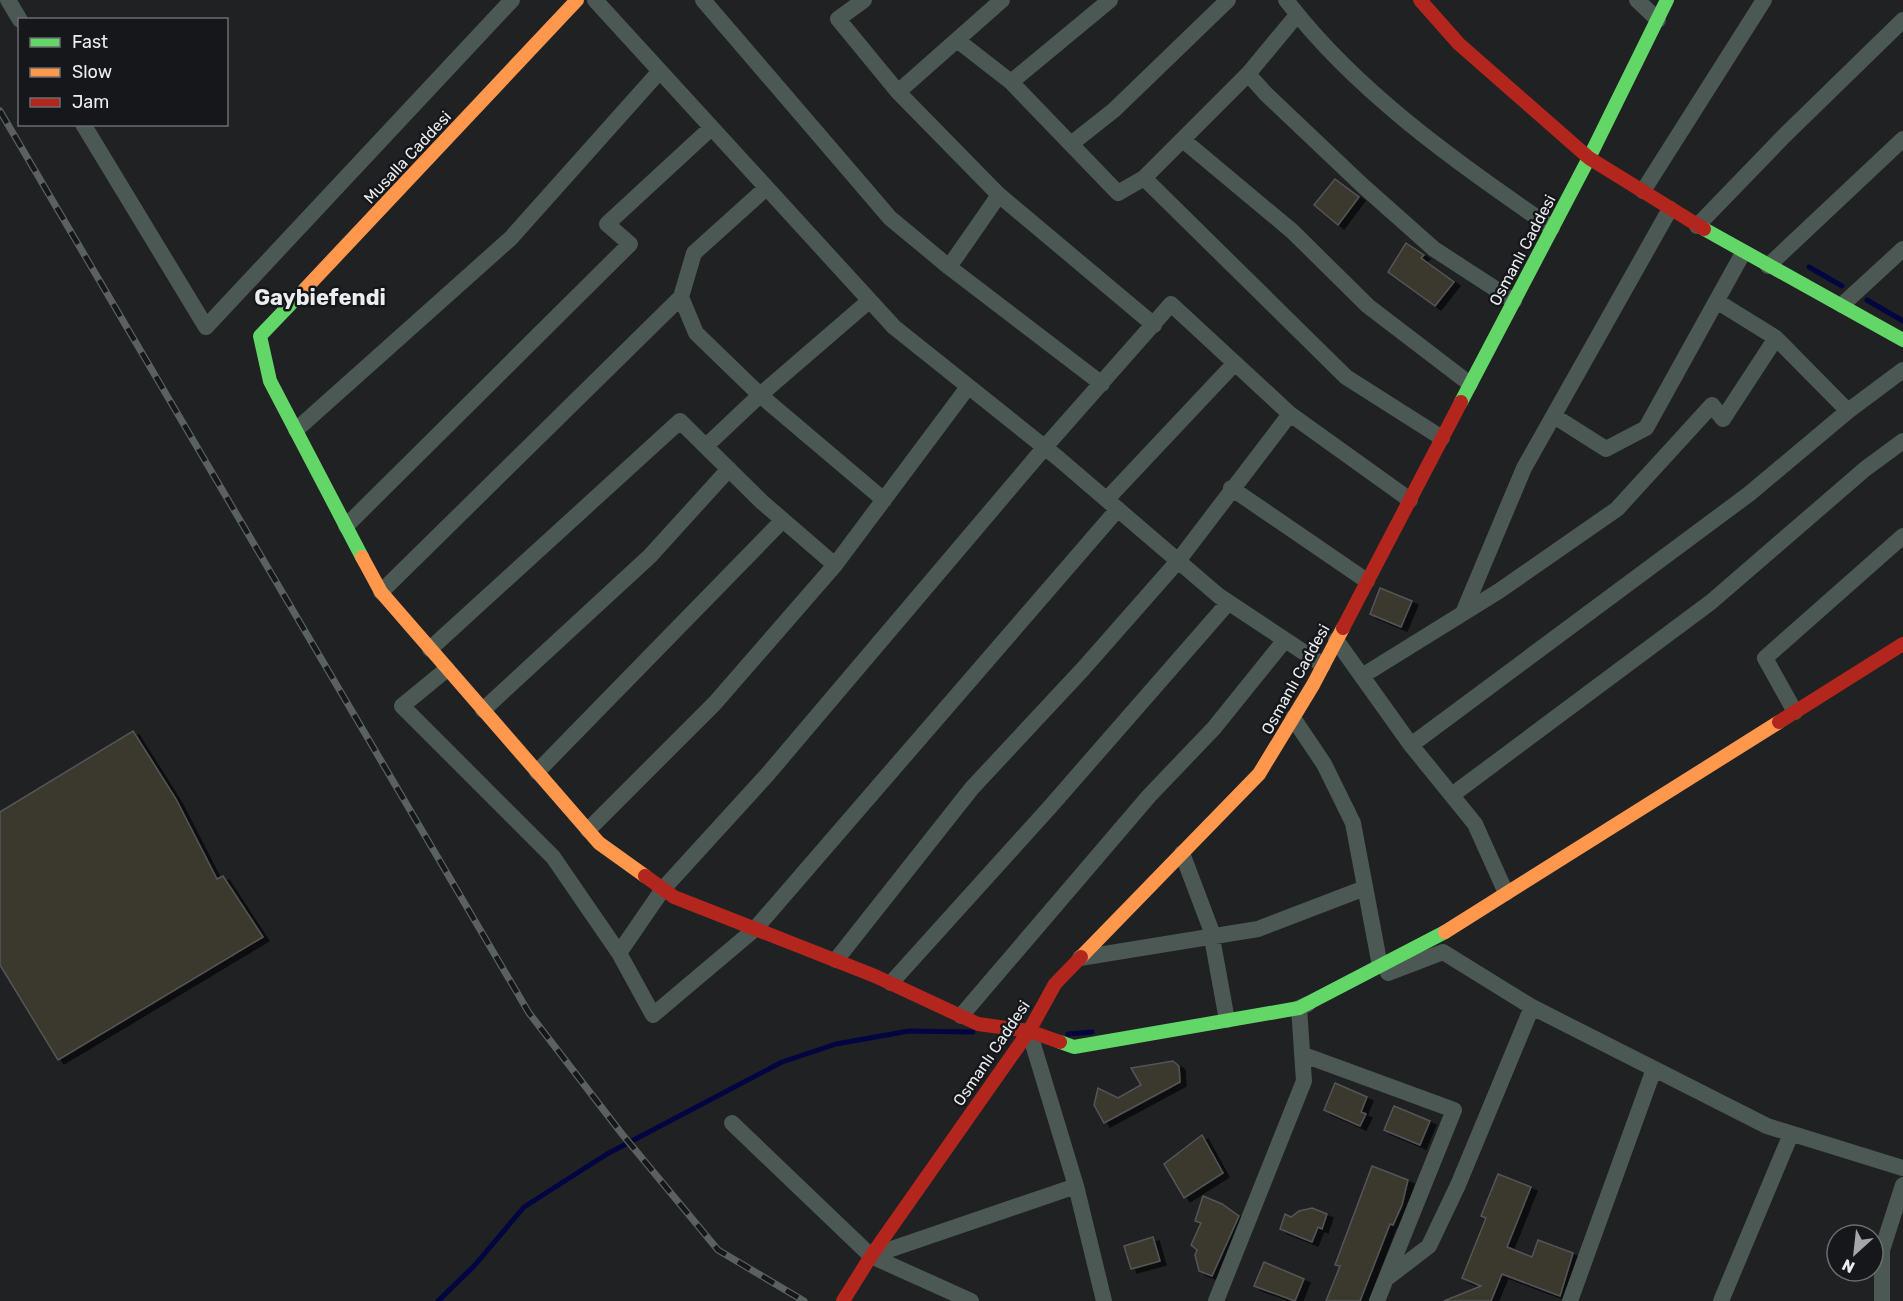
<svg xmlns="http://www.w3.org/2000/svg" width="1903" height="1301" viewBox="0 0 1903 1301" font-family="Rubik,sans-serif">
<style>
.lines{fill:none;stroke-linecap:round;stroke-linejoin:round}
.stream{stroke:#030543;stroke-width:5}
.building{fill:#3b372f;stroke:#555556;stroke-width:1.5;filter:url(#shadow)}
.street{stroke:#4c5853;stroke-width:16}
.fast{stroke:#63d668;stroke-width:14}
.slow{stroke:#ff974d;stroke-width:14}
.jam{stroke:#b3261e;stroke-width:14}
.rail-casing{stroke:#5a615f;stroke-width:7}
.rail{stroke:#15171b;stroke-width:4.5;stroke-dasharray:14;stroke-linecap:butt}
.labels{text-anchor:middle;stroke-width:5;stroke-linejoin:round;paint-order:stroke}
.street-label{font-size:16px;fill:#ebedef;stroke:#15171b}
.district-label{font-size:22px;font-weight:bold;fill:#ebedef;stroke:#15171b}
</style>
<defs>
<filter id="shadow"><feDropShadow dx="6" dy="4" stdDeviation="0" flood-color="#0009"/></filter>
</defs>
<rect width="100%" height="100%" fill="#1f2123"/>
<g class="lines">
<path class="stream" d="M 1809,267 L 1842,286
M 1867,300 L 1903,321
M 1068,1034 L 1092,1032
M 438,1301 L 474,1266 L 524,1207 L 607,1154 L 782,1062 L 836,1044 L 909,1031 L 973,1032"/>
</g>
<path class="building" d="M 1335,179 L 1359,197 L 1338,225 L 1314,205 Z
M 1406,243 L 1424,255 L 1421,258 L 1454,282 L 1435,306 L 1388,272 Z
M 1380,588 L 1412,601 L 1401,627 L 1370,614 Z
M 133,731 L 176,799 L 217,879 L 223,876 L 263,937 L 58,1060 L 0,965 L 0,812 Z
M 1173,1061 L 1179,1066 L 1180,1082 L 1104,1123 L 1094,1105 L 1098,1088 L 1118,1098 L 1141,1085 L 1131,1068 Z
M 1335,1083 L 1367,1097 L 1361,1112 L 1366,1114 L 1360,1126 L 1324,1110 Z
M 1394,1106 L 1430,1121 L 1420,1145 L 1384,1130 Z
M 1202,1135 L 1223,1173 L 1184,1198 L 1164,1164 Z
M 1372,1166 L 1408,1180 L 1402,1205 L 1393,1225 L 1390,1224 L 1360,1301 L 1326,1301 L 1340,1266 L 1335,1265 Z
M 1498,1174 L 1531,1187 L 1507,1247 L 1532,1257 L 1538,1240 L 1573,1253 L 1560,1296 L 1502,1274 L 1491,1301 L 1444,1301 L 1481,1286 L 1462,1278 L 1486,1218 L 1481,1216 Z
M 1203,1196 L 1222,1204 L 1239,1216 L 1212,1276 L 1199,1271 L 1195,1255 L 1197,1250 L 1191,1245 L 1201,1223 L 1195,1221 Z
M 1312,1208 L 1327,1214 L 1322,1229 L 1318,1227 L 1312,1242 L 1280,1229 L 1285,1214 L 1291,1217 L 1299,1211 Z
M 1153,1237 L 1160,1261 L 1131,1269 L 1124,1246 Z
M 1264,1262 L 1304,1279 L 1295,1301 L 1254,1286 Z"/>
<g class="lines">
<path class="street" d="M 8,0 L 20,20
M 595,0 L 894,327 L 1058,458 L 1219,596 L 1323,665
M 703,0 L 890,218 L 949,267 L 1102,384
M 864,0 L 838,19 L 898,92
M 1286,0 C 1357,93 1457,162 1552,228
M 1637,0 L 1658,20
M 957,40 L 1011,82 L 1118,193 L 1144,178 L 1248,74 L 1297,15
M 1248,74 L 1266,94 L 1362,185 L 1434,249 L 1514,301
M 1011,82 L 1110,0
M 83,124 L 206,327 L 512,0
M 1183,140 L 1292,231 L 1368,306 L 1470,384
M 1071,144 L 1114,110 L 1228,0
M 1144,178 L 1346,377 L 1442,438
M 765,189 L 694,253 L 681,297 L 696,333 L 760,395 L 884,500
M 1643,191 L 1764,0
M 999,195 L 1154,325
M 1697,226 L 1784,136 L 1903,20
M 1768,266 L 1903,139
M 949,267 L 999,195 L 898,92 L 1002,0
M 1718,302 L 1776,338 L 1848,411
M 1842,305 L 1903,249
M 1554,416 L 1606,449 L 1646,428 L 1743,253
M 296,430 L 511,238 L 659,72
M 706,446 L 760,395 L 869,301
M 1231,488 L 1367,581
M 1107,499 L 1235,363
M 346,526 L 630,244 L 607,224 L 710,129
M 381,592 L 681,297
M 1463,613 L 1524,468 L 1670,209
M 1336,640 L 1411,745 L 1475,824 L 1506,893
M 430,649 L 680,421 L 762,502 L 835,565
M 447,669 L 402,706 L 553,857 L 619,953 L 653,1015 L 755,929 L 1118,509
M 1362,676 L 1499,591 L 1617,509 L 1712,405 L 1723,419 L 1776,338
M 483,710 L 650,556 L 729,469
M 1795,712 L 1765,658 L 1903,536
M 1293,718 L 1324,764 L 1353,823 L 1380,966
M 1411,745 L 1749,494 L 1848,411 L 1903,370
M 537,772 L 783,520
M 1452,795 L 1711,602 L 1865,469 L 1903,441
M 588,830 L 715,703 L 835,565 L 968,387
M 1182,853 L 1210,927 L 1227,1020
M 619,953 L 663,889 L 767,775 L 1045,447 L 1171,304 L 1290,414 L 1410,500
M 1080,958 L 1258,929 L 1365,888
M 836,960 L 972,788 L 1083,669 L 1178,561 L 1290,414
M 1388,973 L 1443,952 L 1532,1007 L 1767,1126 L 1903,1168
M 891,983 L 1050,807 L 1228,603
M 961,1016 L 1149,796 L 1214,728 L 1285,640
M 1029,1031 L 1076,1186 L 1104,1301
M 1304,1055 L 1454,1110 L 1377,1301
M 732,1123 L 871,1256 L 971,1301
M 871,1256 L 1076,1186
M 1386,1279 L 1429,1246 L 1458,1185 L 1532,1007
M 1216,1301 L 1304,1081 L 1299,1008 L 1308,1004
M 1570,1301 L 1654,1069
M 1721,1301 L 1791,1134
M 1882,1301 L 1882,1250 L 1903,1185"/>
<path class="fast" d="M 1704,229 L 1903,340
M 306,288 L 260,336 L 270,381 L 362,557
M 1461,402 L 1589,158 L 1667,0
M 1060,1042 L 1074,1047 L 1299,1008 L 1445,932"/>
<path class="slow" d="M 306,288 L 577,0
M 362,557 L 381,592 L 599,843 L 645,876
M 1445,932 L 1779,722
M 1081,957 L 1259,774 L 1313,685 L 1343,628"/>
<path class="jam" d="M 1420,0 L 1459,44 L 1589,158 L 1704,229
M 1343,628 L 1461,402
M 1779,722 L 1903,644
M 645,876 L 674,897 L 875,976 L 978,1024 L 1029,1031 L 1060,1042
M 843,1301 L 871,1256 L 1029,1031 L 1055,984 L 1081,957"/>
<g class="rail-casing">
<path id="rail" d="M 0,111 L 529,1013 L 622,1134 L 718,1250 L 804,1301"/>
</g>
<use href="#rail" class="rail"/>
</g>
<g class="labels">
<g class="street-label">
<text transform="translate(407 157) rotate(-47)" y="6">Musalla Caddesi</text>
<text transform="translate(1522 250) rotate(-62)" y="6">Osmanlı Caddesi</text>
<text transform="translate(1295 679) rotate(-61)" y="6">Osmanlı Caddesi</text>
<text transform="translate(991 1053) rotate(-56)" y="6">Osmanlı Caddesi</text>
</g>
<g class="district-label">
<text x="320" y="305">Gaybiefendi</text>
</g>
</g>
<rect x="18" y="18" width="210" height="108" fill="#15171b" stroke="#6b6d70" stroke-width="1.5"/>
<rect x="30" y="38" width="30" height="9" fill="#63d668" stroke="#6b6d70" stroke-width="1.5"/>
<text x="72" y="48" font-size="18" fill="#ebedef">Fast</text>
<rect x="30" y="68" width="30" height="9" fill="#ff974d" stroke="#6b6d70" stroke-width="1.5"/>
<text x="72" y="78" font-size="18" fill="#ebedef">Slow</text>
<rect x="30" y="98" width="30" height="9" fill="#b3261e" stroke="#6b6d70" stroke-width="1.5"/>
<text x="72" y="108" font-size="18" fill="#ebedef">Jam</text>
<g transform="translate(1855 1253) rotate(207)"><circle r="28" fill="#15171b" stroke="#6b6d70" stroke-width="1.5"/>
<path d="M0-4.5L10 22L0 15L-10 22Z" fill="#a4a6a8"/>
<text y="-9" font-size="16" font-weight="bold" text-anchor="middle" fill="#ebedef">N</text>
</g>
</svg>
